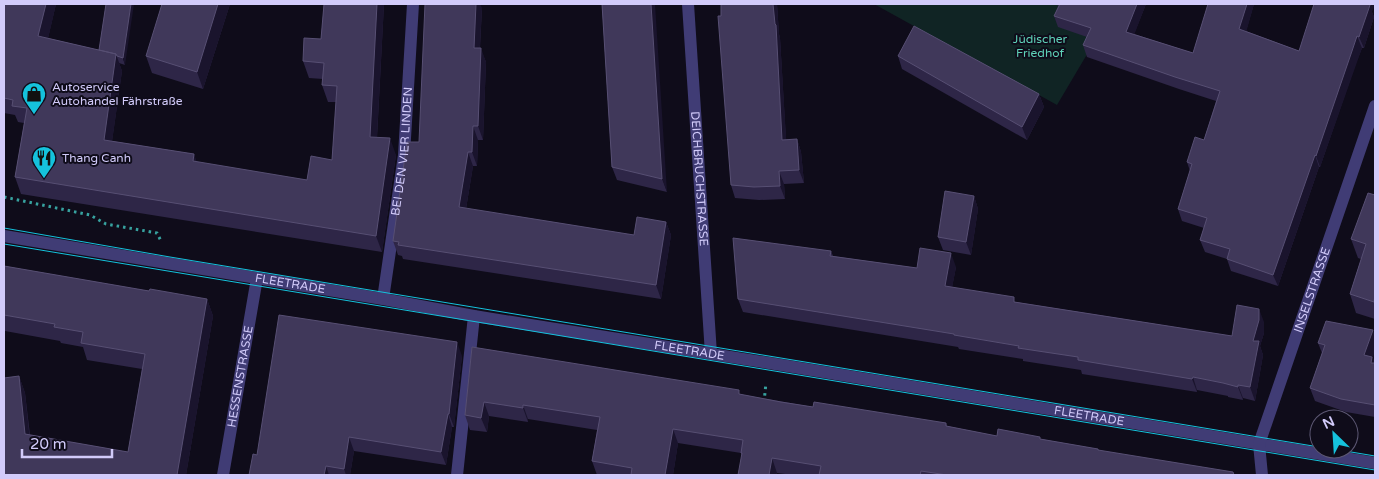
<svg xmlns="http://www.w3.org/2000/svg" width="1379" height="479" viewBox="0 0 1379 479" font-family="'Varela Round',sans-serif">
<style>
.green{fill:#102424}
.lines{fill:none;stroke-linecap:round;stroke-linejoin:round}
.path{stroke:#37a29f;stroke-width:3;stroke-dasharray:2.5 4;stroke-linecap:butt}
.lane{stroke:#403c75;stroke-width:12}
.street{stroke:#403c75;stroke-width:12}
.tram{stroke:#15c2dc;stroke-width:1}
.wall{fill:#2e2647}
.shaded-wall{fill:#1a142d}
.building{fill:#40385a;stroke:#574f73}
.labels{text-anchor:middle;stroke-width:4;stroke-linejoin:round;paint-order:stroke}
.park-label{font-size:12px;fill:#5fd2b9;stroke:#0f0c1a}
.poi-label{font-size:12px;fill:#d2cbfa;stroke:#0f0c1a;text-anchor:start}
.street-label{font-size:12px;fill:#d2cbfa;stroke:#0f0c1a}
</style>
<rect width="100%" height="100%" fill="#0f0c1a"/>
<path class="green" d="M 874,4 L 1110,4 L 1086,56 L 1057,105 Z"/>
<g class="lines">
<path class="path" d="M 4,197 L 90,215 L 106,224 L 157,233 L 161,241
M 764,402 L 766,383"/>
<path class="lane" d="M 457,475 L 474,316"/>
<g class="street">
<path id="s1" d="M 688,4 L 711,354"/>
<path id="s2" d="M 4,236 L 383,299 L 474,316 L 769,363 L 1375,463"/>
<path id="s3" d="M 383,299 L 404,155 L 413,4"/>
<path id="s4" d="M 223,475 L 257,278"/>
<path id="s5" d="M 1262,475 L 1259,444 L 1375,106"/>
</g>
<path class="tram" d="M 4,228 L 170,257 L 1319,447
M 4,244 L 1375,470
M 1333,449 L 1375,456"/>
</g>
<path class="wall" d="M 4,4 L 56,4 L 48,38 L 99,50 L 106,4 L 125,65 L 119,63 L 122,71 L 112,141 L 194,154 L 196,162 L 307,180 L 332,160 L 336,102 L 328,102 L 322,85 L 323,79 L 309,78 L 303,61 L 321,39 L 324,4 L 384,4 L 377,138 L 396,155 L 382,252 L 21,194 L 15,177 L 24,123 L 18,122 L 15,115 L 4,113 Z
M 230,4 L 203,89 L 152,73 L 146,56 Z
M 602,4 L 667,192 L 617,180 L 612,167 Z
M 721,4 L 777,4 L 779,34 L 780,38 L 786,140 L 797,139 L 801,152 L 804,183 L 784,184 L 785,199 L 759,200 L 735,198 L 731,185 Z
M 1057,4 L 1146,4 L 1134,34 L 1193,53 L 1208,4 L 1254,4 L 1246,31 L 1299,51 L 1372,12 L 1374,17 L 1364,48 L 1362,48 L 1356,63 L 1320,167 L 1319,167 L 1278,286 L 1231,271 L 1227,259 L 1205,252 L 1200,240 L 1204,228 L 1182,221 L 1178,209 L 1190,171 L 1187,162 L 1204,140 L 1216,101 L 1179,89 L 1087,57 L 1083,45 L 1087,37 L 1058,27 L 1054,16 L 1058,6 Z
M 482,8 L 480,48 L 486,62 L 483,140 L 478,140 L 477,166 L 473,166 L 466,209 L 634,235 L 666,222 L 671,235 L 661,299 L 403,259 L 402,256 L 398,255 L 393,241 L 419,142 Z
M 898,56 L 1039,94 L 1044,107 L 1027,140 L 902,69 Z
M 1375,195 L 1375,319 L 1356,313 L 1350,294 L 1361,259 L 1358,258 L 1351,239 Z
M 974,196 L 978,209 L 971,255 L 943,250 L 938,237 Z
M 831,251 L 833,256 L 917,268 L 956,267 L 952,287 L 1016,302 L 1232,336 L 1264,322 L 1264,333 L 1260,346 L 1263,355 L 1255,401 L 1243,398 L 1243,400 L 1228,397 L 1228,396 L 1197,390 L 1197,392 L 1082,374 L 1081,370 L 1023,361 L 1023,359 L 959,349 L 958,347 L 743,312 L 738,299 Z
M 4,266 L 149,291 L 207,299 L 213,316 L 186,475 L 4,475 L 19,376 L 25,393 L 30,435 L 128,452 L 142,369 L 87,360 L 83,347 L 61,343 L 60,341 L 5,331 L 4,336 Z
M 1318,343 L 1373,358 L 1374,363 L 1375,363 L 1375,417 L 1346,412 L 1315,401 L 1310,388 L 1322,353 Z
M 472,347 L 813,407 L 946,423 L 947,426 L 997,436 L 1041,439 L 1098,449 L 1099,451 L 1233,472 L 1235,475 L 793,475 L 777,473 L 776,475 L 738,475 L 742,456 L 741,453 L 678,443 L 673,475 L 597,475 L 592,461 L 597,430 L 528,419 L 528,422 L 489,416 L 487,432 L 470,430 L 465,415 Z
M 462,356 L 454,427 L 452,427 L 446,465 L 354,451 L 350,475 L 249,475 L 257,455 Z"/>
<path class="shaded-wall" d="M 46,4 L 56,4 L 45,52 L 38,36 Z
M 131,4 L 134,4 L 125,65 L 123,58 Z
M 218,4 L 230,4 L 203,89 L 197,72 Z
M 377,4 L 384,4 L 376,154 L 370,137 Z
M 476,4 L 480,4 L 482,8 L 479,62 L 474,48 Z
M 651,4 L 655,4 L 667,192 L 662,179 Z
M 773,4 L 777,4 L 779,34 L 780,38 L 787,153 L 782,140 Z
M 1137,4 L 1146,4 L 1131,43 L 1126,32 Z
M 1247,4 L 1254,4 L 1244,40 L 1239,29 Z
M 1367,4 L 1375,4 L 1372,12 L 1374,17 L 1364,48 L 1359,37 Z
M 1357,36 L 1362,48 L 1320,167 L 1316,156 Z
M 481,48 L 486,62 L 483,140 L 478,126 Z
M 116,54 L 122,71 L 110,156 L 104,140 Z
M 1039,94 L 1044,107 L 1027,140 L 1022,127 Z
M 473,126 L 478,140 L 477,166 L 472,152 Z
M 390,138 L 396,155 L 382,252 L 376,236 Z
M 797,139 L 801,152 L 804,183 L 799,170 Z
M 468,152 L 473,166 L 464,221 L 459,207 Z
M 194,154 L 200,171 L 193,161 Z
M 1315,155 L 1319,167 L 1278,286 L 1273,275 Z
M 779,171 L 784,184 L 785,199 L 780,186 Z
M 974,196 L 978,209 L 971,255 L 966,242 Z
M 666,222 L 671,235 L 661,299 L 656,285 Z
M 951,253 L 956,267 L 950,299 L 945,286 Z
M 207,299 L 213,316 L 186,475 L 177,475 Z
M 1259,309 L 1264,322 L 1264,333 L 1260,346 L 1263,355 L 1255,401 L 1250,387 L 1253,341 Z
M 1373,330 L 1375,336 L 1375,351 L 1373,358 L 1375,366 L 1375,374 L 1364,355 Z
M 457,342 L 462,356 L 454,427 L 449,414 Z
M 19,376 L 25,393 L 31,451 L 25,434 Z
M 1193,377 L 1197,390 L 1197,392 L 1192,379 Z
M 1238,385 L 1243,398 L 1243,400 L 1238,387 Z
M 484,402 L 489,416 L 487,432 L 481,418 Z
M 523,405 L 528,419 L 528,422 L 523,408 Z
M 448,414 L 452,427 L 446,465 L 441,452 Z
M 673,429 L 678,443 L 673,475 L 665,475 Z
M 349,437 L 354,451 L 350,475 L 346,475 L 344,469 Z
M 772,458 L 777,473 L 776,475 L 769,475 Z
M 326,466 L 329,475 L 324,475 Z"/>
<path class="building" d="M 4,4 L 46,4 L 38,36 L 116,54 L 104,140 L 194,154 L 193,161 L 307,180 L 311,156 L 332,160 L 337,86 L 322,85 L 324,63 L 303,61 L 304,38 L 321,39 L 324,4 L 377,4 L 370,137 L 390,138 L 376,236 L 15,177 L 27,108 L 12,106 L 13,100 L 4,98 Z
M 106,4 L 131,4 L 123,58 L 117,56 L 116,54 L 99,50 Z
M 162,4 L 218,4 L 197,72 L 146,56 Z
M 425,4 L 476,4 L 474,48 L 481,48 L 478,126 L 473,126 L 472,152 L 468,152 L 459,207 L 634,235 L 637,217 L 666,222 L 656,285 L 398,245 L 399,242 L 393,241 L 407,142 L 419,142 Z
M 602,4 L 651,4 L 662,179 L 612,167 Z
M 721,4 L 773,4 L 775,24 L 776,25 L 782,140 L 797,139 L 799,170 L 779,171 L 780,186 L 754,187 L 731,185 L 718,16 L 721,16 Z
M 1060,4 L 1137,4 L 1126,32 L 1193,53 L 1208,4 L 1247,4 L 1239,29 L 1299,51 L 1314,4 L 1367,4 L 1370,5 L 1359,37 L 1357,36 L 1352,51 L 1316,156 L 1315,155 L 1273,275 L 1227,259 L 1230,249 L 1200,240 L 1207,218 L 1178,209 L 1192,164 L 1187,162 L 1195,137 L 1204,140 L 1220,91 L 1175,77 L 1083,45 L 1091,28 L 1054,16 Z
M 914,26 L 1039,94 L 1022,127 L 898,56 Z
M 945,191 L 974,196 L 966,242 L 938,237 Z
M 1368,193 L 1375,195 L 1375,295 L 1374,302 L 1350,294 L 1366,244 L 1351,239 Z
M 733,238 L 831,251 L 830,256 L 917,268 L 920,248 L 951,253 L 945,286 L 1014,297 L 1014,302 L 1232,336 L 1237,305 L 1259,309 L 1259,320 L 1253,341 L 1259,341 L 1250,387 L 1238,385 L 1238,387 L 1223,383 L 1193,377 L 1192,379 L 1078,360 L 1078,357 L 1018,348 L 1019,346 L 954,335 L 954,334 L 738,299 Z
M 4,266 L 149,291 L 150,289 L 207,299 L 177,475 L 4,475 L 4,378 L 19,376 L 25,434 L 128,452 L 145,354 L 81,343 L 83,332 L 54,327 L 55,324 L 4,315 Z
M 279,315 L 457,342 L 449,414 L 448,414 L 441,452 L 349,437 L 344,469 L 326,466 L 324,475 L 249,475 L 253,454 L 257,455 Z
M 1326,321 L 1373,330 L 1364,355 L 1372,357 L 1371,363 L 1375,363 L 1375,405 L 1341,399 L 1310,388 L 1325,345 L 1318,343 Z
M 472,347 L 739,390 L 739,394 L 781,402 L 813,407 L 814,402 L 946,423 L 946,426 L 997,436 L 998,429 L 1040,437 L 1040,439 L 1098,449 L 1098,450 L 1233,472 L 1234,475 L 947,475 L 921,471 L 920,475 L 819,475 L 821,466 L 772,458 L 769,475 L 738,475 L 742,453 L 741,453 L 743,440 L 673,429 L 665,475 L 631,475 L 632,468 L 592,461 L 600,417 L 523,405 L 523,408 L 484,402 L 481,418 L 465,415 Z"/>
<defs>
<g id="shop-pin" transform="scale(1.25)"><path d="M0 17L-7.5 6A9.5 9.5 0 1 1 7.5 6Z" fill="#15c2dc" stroke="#0f0c1a"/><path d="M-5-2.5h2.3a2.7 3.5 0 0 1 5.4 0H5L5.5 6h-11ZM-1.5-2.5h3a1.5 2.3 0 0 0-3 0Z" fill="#111"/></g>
<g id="restaurant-pin" transform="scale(1.25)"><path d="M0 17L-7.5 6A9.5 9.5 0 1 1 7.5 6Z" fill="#15c2dc" stroke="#0f0c1a"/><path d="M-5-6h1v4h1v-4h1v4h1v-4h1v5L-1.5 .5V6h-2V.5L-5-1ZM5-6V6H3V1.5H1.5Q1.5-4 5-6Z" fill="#111"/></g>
</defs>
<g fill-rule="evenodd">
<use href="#shop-pin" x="34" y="94"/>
<use href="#restaurant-pin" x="44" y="158"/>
</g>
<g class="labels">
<g class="park-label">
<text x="1040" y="43">Jüdischer<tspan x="1040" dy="14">Friedhof</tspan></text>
</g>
<g class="poi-label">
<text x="52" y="91">Autoservice<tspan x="52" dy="14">Autohandel Fährstraße</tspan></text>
<text x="62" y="162">Thang Canh</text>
</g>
<g class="street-label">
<text dy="4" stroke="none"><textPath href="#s3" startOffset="149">BEI DEN VIER LINDEN</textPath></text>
<text dy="4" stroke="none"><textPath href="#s1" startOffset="175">DEICHBRUCHSTRASSE</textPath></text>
<text dy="4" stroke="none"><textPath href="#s2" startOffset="290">FLEETRADE</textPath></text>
<text dy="4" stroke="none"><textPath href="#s5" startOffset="194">INSELSTRASSE</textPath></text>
<text dy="4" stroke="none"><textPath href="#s2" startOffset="695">FLEETRADE</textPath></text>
<text dy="4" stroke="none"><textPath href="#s4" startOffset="100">HESSENSTRASSE</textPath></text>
<text dy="4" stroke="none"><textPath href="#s2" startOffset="1100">FLEETRADE</textPath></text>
</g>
</g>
<rect width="1379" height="479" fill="none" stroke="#d2cbfa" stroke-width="10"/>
<g transform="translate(1334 434) rotate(335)"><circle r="24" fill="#0f0c1a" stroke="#5d5874"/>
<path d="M0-4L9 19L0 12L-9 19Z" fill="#15c2dc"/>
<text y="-8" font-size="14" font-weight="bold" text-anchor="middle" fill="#d2cbfa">N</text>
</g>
<path d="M22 449v8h90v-8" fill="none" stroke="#d2cbfa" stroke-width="2.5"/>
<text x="30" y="449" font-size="15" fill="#d2cbfa" stroke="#0f0c1a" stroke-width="4" paint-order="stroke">20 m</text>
</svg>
